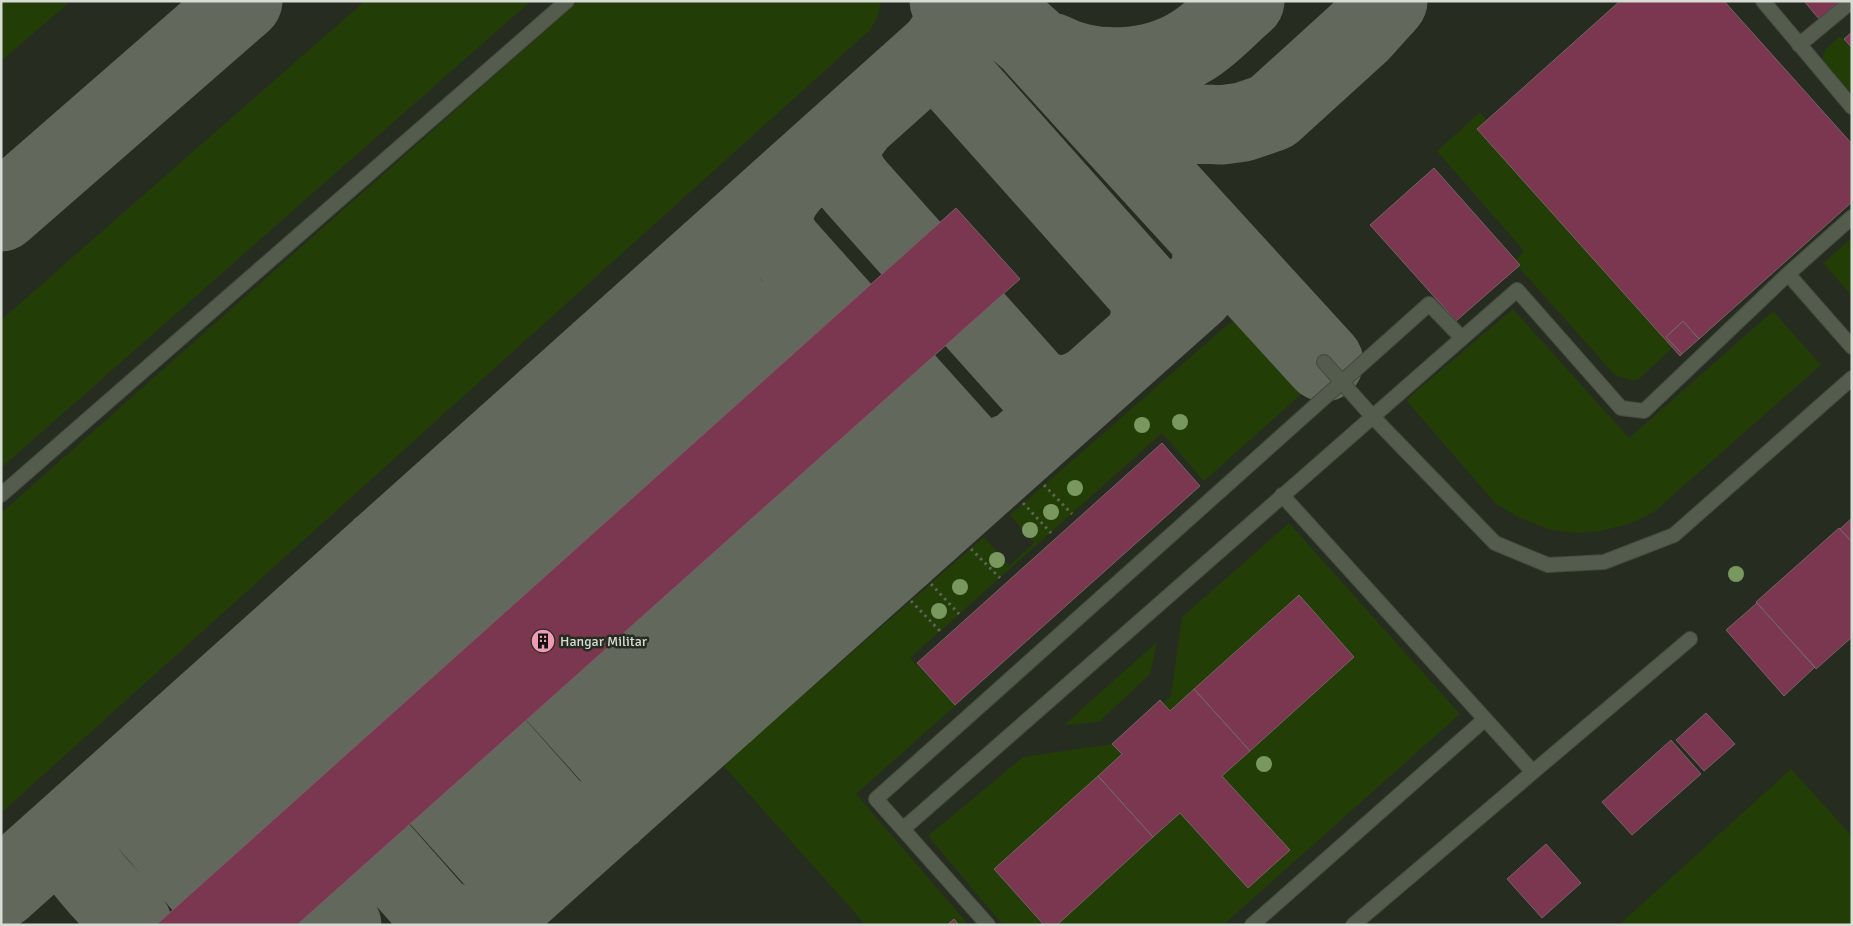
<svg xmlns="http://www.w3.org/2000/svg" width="1853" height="926" viewBox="0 0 1853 926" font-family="Signika,sans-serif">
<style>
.green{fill:#233d07}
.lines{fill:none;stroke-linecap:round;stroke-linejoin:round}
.taxiway{stroke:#62685c;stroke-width:79}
.building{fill:#7c3750;stroke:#756267}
.service-casing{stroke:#434a3e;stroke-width:16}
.path{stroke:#5e6458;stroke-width:3;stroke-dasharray:2.5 4;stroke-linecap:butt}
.service{stroke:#545c4d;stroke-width:14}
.tree{fill:#799860}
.labels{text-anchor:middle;stroke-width:5;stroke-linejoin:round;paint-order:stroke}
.poi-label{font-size:14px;fill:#d7ddd4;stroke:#262d20;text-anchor:start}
</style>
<rect width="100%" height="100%" fill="#262d20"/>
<path class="green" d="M 1,1 L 71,1 L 1,61 Z
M 365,1 L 531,1 L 1,468 L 1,320 Z
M 579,1 L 881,1 L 878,16 L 870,30 L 1,813 L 1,513 Z
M 1840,36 L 1852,49 L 1852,94 L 1822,59 L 1826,49 Z
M 1480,112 L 1680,341 L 1640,378 L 1633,381 L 1615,375 L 1514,262 L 1524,251 L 1437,151 Z
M 1852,238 L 1852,296 L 1823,263 Z
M 1513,309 L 1629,438 L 1773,311 L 1821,365 L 1654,512 L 1631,523 L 1601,531 L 1577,533 L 1551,530 L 1520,518 L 1496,504 L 1406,400 Z
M 1235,321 L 1243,321 L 1252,327 L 1308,388 L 1204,481 L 1162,433 L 910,658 L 956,705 L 856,794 L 969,925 L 866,925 L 723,765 L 984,537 L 1009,566 L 1034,543 L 1010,515 L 1227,325 Z
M 1289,523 L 1460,714 L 1223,925 L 1003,925 L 928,836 L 1023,757 L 1119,743 L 1171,696 L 1182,617 Z
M 1157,642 L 1150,674 L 1099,722 L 1064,725 Z
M 1791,769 L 1852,836 L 1852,925 L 1619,925 Z"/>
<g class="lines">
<path class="taxiway" d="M 955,1 C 952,27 947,53 956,78 L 1144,289 C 1153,308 1152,322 1141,340
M 992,1 L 1005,18 L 1031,41 L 1081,96 L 1145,115 L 1190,123 L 1221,125 L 1243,122 L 1272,112 L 1360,32 L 1388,1
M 1051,52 C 1093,74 1152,71 1192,46 C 1212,34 1227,16 1245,1
M 1081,96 L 1324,362
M 860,119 C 838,143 835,163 857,188 L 1035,387 C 1057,399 1073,396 1093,383
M 795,178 C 775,200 765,219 784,246 L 967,450 C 985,461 1000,459 1018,449
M 1,212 L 243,1
M 732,235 C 711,260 710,275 728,302 L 906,499 C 926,514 935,511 957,504
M 671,290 C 648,318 656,336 678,362 L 846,550 C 865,565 881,564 902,554
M 612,343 C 592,366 597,386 615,408 L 788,603 C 806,616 824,616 843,606
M 552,397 C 537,413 537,434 549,452 L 731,656 C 750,668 767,670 786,657
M 496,447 C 481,466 477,486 493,506 L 671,707 C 689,720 706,721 726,711
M 439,498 C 423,516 419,535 432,556 L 618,763 C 638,773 653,772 671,760
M 381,548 C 363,571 360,585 375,610 L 553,810 C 572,825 591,825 612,813
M 321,602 C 306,620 303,638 315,659 L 500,865 C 520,876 534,876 554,864
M 263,656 C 248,673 247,687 254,708 L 436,914 L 449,922 L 458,925
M 201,711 C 190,730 188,745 199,765 L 342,925
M 144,762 C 133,778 132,791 137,810 L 238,925
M 86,814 C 64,846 77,862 99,887 C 111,900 122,912 133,925
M 1,889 L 937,50 C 949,35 958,21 949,1
M 486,925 L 1195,292 C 1213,272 1215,261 1208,235"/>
</g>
<path class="building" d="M 1620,1 L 1724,1 L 1852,144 L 1852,202 L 1699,339 L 1683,321 L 1666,337 L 1682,354 L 1680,356 L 1477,129 Z
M 1804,1 L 1839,1 L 1819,19 Z
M 1852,32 L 1852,48 L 1844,39 Z
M 1434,168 L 1520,265 L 1456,321 L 1370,225 Z
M 956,208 L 1020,279 L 297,925 L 156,925 Z
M 1683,321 L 1699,339 L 1682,354 L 1666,337 Z
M 1162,443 L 1200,486 L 955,705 L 917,663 Z
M 1852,518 L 1852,542 L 1840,529 Z
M 1839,528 L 1852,542 L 1852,637 L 1816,669 L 1756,602 Z
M 1299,595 L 1354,657 L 1250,751 L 1194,689 Z
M 1757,603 L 1815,667 L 1784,696 L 1726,630 Z
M 1194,689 L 1250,751 L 1222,776 L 1290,850 L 1248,888 L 1180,813 L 1153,837 L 1098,776 L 1122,754 L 1112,744 L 1160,700 L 1170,711 Z
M 1706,713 L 1735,744 L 1704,771 L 1676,740 Z
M 1671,740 L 1701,774 L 1632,835 L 1602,802 Z
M 1098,776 L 1153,837 L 1057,925 L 1044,925 L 994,869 Z
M 1546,844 L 1581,883 L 1542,918 L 1507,879 Z
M 954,919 L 959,925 L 947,925 Z"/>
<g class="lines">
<g class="service-casing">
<path id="service" d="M 1763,1 L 1852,107
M 1799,45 L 1852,1
M 1788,274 L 1852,347
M 1324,362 L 1372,416 L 1495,543 L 1548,565 L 1604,562 L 1674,535 L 1852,378
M 1,495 L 567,1
M 1282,495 L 1533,772 L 1353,925
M 1533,772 L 1690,639
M 903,829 L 1517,290 L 1621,408 L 1644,411 L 1788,274 L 1852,217
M 988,925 L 876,799 L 1429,304 L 1461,337
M 1252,925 L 1484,720"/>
</g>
<path class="path" d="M 1044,485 L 1072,514
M 1023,503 L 1051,533
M 971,549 L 1000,578
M 931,584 L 959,614
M 911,601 L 940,631"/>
<use href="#service" class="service"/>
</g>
<g class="tree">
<circle cx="1180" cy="422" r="8"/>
<circle cx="1142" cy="425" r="8"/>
<circle cx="1075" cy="488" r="8"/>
<circle cx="1051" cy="512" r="8"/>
<circle cx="1030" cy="530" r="8"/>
<circle cx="997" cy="560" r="8"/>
<circle cx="1736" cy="574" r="8"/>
<circle cx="960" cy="587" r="8"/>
<circle cx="939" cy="611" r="8"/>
<circle cx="1264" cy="764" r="8"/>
</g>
<defs>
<g id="building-disc" transform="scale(1.25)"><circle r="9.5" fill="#f09ab5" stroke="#262d20"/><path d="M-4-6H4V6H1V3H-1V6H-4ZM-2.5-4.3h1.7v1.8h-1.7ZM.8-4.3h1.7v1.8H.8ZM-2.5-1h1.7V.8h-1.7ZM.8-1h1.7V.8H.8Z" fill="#111"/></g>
</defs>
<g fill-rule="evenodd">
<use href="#building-disc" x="543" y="641"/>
</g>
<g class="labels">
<g class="poi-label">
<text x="560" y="646">Hangar Militar</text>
</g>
</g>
<rect width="1853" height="926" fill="none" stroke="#d7ddd4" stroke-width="5"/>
</svg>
